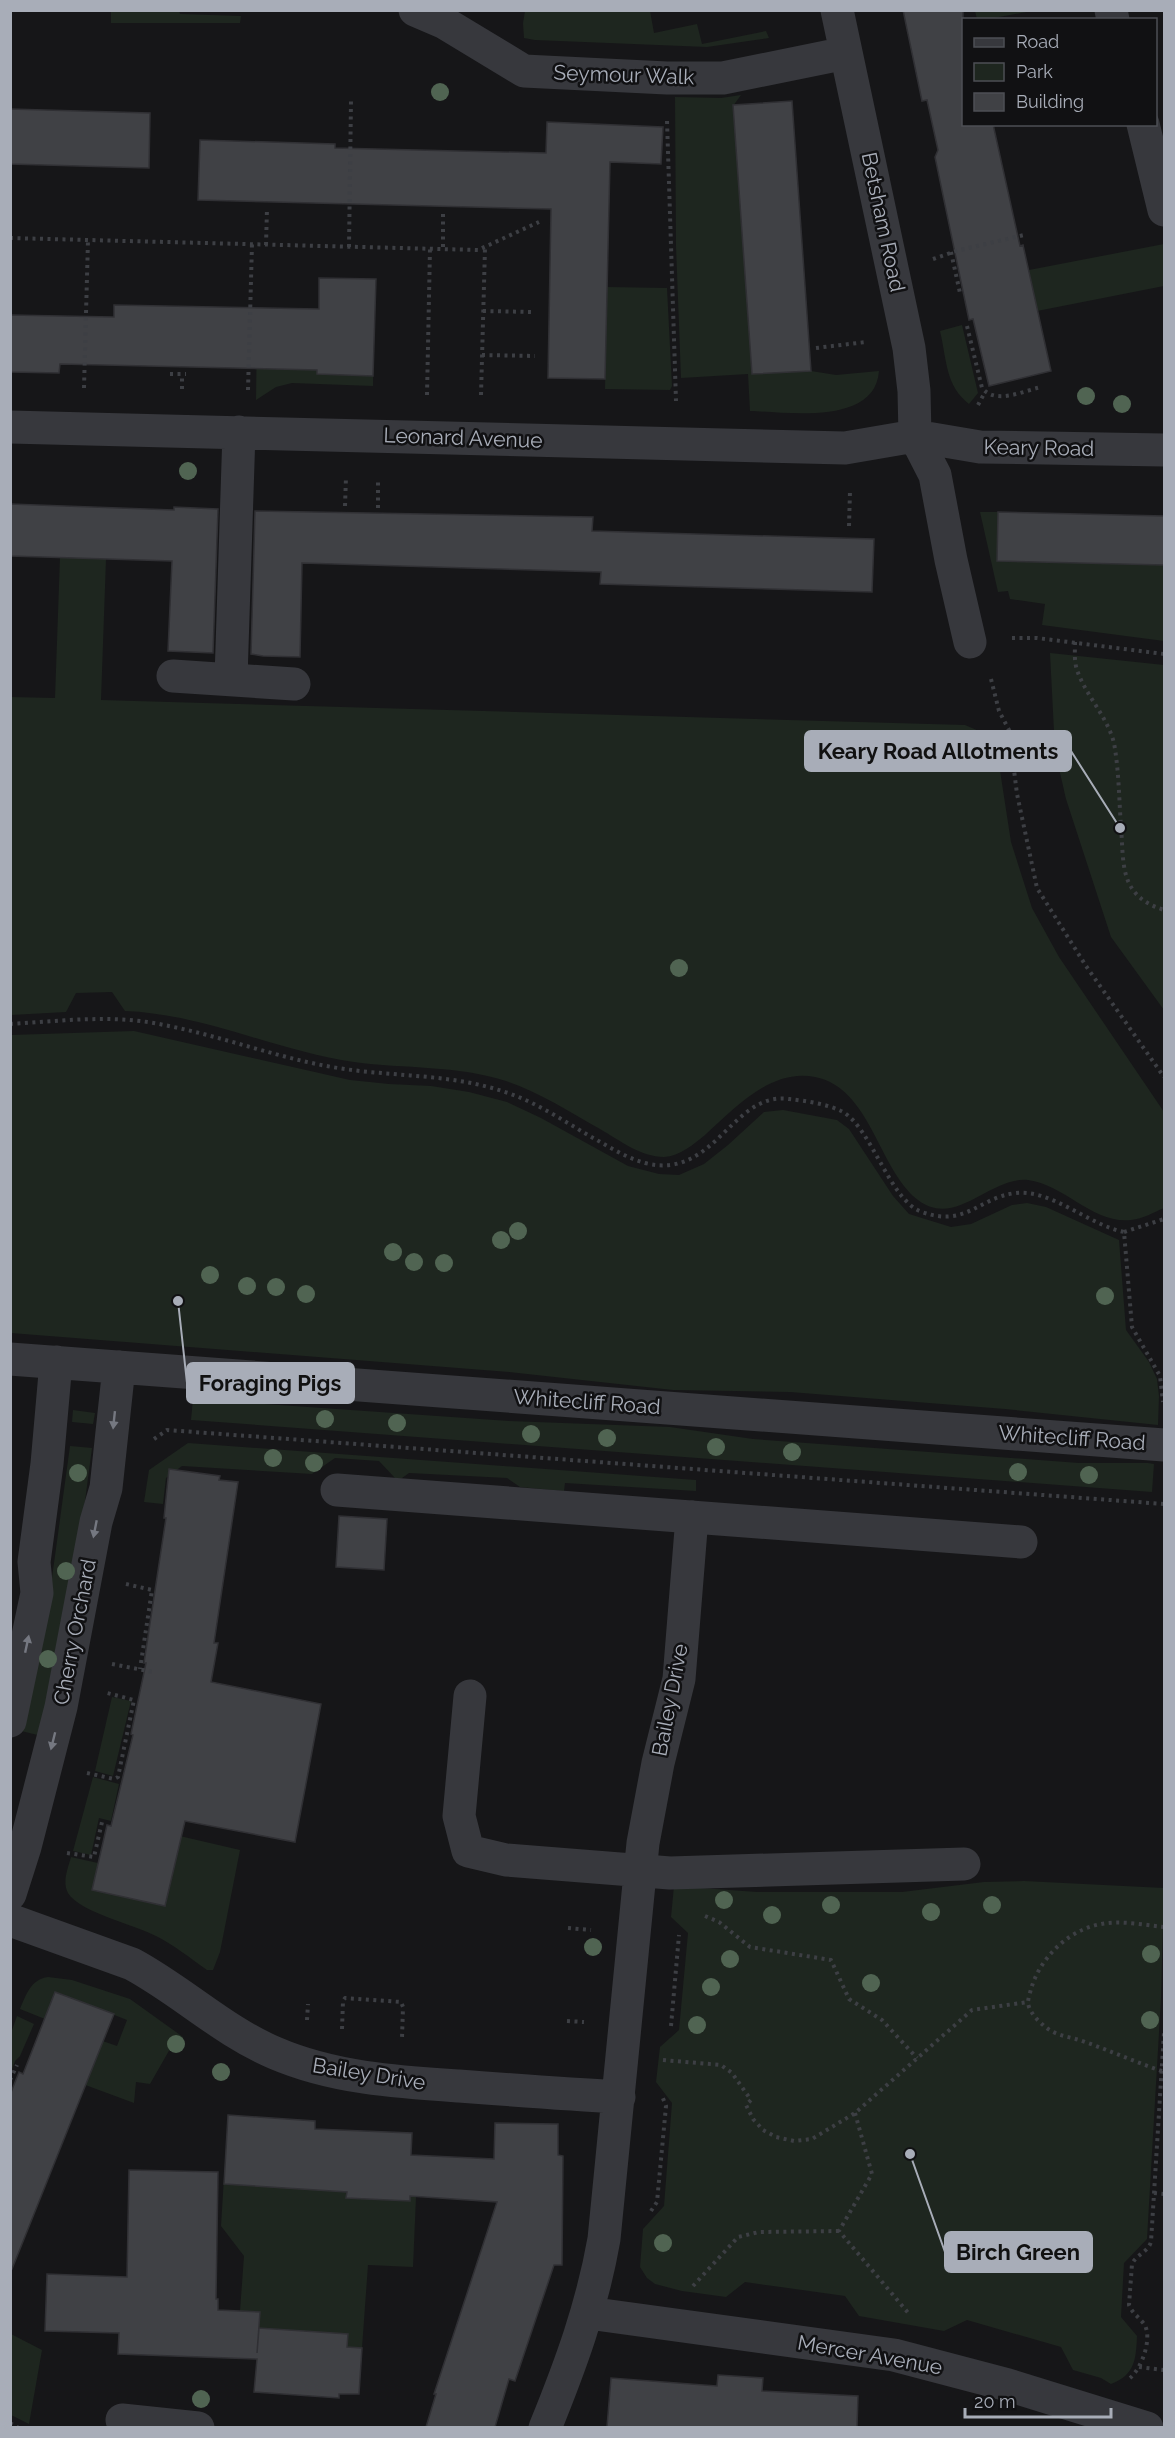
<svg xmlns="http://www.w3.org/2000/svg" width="1175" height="2438" viewBox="0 0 1175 2438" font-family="Raleway,sans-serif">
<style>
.green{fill:#1e261f}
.building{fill:#404145;stroke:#303034;stroke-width:1.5}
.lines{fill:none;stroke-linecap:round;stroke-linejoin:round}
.path{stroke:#3d3f44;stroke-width:4;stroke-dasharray:3 4.5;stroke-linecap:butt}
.minor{stroke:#37383d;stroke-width:33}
.tree{fill:#506452}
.oneway{fill:#757881}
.labels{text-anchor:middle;stroke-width:5;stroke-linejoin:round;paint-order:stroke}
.street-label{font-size:21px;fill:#a8adb8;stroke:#111113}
.leader{fill:none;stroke:#a8adb8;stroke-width:2}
.callout-dot{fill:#a8adb8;stroke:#111113;stroke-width:2}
.callout{fill:#a8adb8;stroke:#a8adb8;stroke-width:2}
.callout-label{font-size:22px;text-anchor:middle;font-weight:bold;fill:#111}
</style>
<rect width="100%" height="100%" fill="#161618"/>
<path class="green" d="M 179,10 L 180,14 L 241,16 L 240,23 L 111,23 L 111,11 Z
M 525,11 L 650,11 L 654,33 L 697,24 L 702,44 L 766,31 L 769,38 L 707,47 L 535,40 L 524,38 L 523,23 Z
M 975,11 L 975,10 L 1032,11 L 988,19 L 977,19 Z
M 741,95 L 733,106 L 752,374 L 811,371 L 836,375 L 879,371 C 875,426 787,412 750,411 L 748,374 L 681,378 L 676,246 L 675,97 L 721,98 Z
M 1164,244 L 1164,286 L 1037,311 L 1029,270 Z
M 607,287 L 667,288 L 672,386 L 670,390 L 605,389 Z
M 962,325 L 978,393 L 969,404 C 945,385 947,360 940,331 Z
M 257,326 L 318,326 L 318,374 L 373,376 L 373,386 L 292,383 L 276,387 L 256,400 Z
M 980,512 L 998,512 L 998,561 L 1164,565 L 1164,641 L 1042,625 L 1045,604 L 1010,599 L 1008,591 L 998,592 Z
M 60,557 L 106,559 L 101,700 L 965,725 L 995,738 L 1011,842 L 1032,908 L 1059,957 L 1164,1112 L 1164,1208 C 1154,1212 1143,1219 1131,1220 C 1093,1224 1065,1185 1028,1180 C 990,1176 956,1229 918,1200 C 878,1169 871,1088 815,1077 C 771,1068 735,1108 705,1135 C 694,1144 680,1156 664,1157 C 641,1157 619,1140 600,1129 C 570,1112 539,1092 506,1081 C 457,1065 405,1069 354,1062 C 277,1051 204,1014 125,1011 L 112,992 L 76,993 L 66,1012 L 11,1015 L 10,697 L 55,698 Z
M 1050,653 L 1164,665 L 1164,1010 L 1111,937 L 1066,799 L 1055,751 Z
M 134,1031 L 350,1080 L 389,1084 L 431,1086 L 469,1092 L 507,1102 L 541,1118 L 628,1166 L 659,1174 L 679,1175 L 704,1164 L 728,1145 L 764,1112 L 783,1110 L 837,1120 L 849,1129 L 893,1196 L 909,1214 L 951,1227 L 971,1224 L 1012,1205 L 1027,1203 L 1046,1207 L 1119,1240 L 1126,1330 L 1149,1362 L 1157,1379 L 1159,1396 L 1158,1425 L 1005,1409 L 790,1392 L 673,1390 L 509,1372 L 11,1333 L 11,1035 Z
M 193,1399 L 509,1421 L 670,1427 L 753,1439 L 1079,1463 L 1148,1463 L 1154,1464 L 1152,1492 L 191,1420 Z
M 73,1410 L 95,1413 L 93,1424 L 72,1422 Z
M 188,1443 L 696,1480 L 696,1491 L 565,1483 L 564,1491 L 520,1487 L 507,1478 L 409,1473 L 402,1478 L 395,1478 L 379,1461 L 335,1458 L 312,1474 L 182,1466 L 166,1478 L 163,1504 L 144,1502 L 149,1470 Z
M 70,1446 L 92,1448 L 76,1569 L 42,1736 L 21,1731 L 51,1585 Z
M 112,1697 L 131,1701 L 113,1776 L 95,1771 Z
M 93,1777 L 119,1784 L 111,1821 L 99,1818 L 91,1855 L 73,1851 Z
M 154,1830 L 240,1850 L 220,1952 L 213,1970 L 207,1970 C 190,1958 174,1945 156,1936 C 135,1925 79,1912 68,1893 C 62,1882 68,1868 71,1857 L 98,1863 L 93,1889 L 165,1906 L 173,1874 L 147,1868 Z
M 1024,1881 L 1164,1888 L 1161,1998 L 1147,2239 L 1124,2263 L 1121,2317 L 1137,2336 C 1136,2359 1135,2375 1111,2384 L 1101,2378 L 1073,2370 L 1061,2347 L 967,2320 L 944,2331 L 859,2316 L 845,2296 L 745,2282 L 726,2297 L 682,2291 L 655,2284 L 647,2278 L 640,2267 L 643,2229 L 664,2206 L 672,2103 L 656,2082 L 660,2047 L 679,2030 L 688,1933 L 671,1917 L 674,1886 L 757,1892 L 902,1892 L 984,1882 Z
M 48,1977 L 72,1980 L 130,1999 L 183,2037 L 184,2041 L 177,2052 L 170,2049 L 150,2084 L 136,2082 L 134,2103 L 80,2083 L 97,2039 L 117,2046 L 127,2020 L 56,1992 L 45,2019 L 20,2009 C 26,1995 31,1979 48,1977 Z
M 17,2016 L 34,2024 L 20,2056 L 15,2061 L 11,2072 L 11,2033 Z
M 225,2161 L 246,2163 L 347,2186 L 346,2197 L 416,2197 L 413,2267 L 368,2265 L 362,2348 L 347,2347 L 347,2334 L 259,2328 L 240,2311 L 244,2256 L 221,2226 Z
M 11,2334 L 42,2350 L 29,2424 L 11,2415 Z"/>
<path class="building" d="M 903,10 L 963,10 L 963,124 L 993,124 L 1020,246 L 1023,245 L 1051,371 L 989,386 L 973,319 L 969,320 L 935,157 L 938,150 L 927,100 L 922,101 Z
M 792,101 L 811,371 L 752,374 L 733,105 Z
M 10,109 L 150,113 L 149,168 L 10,164 Z
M 547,122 L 663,127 L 661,164 L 610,162 L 605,379 L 548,378 L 551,209 L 198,200 L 200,140 L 335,144 L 335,148 L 546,153 Z
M 319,278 L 376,279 L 373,376 L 317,374 L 317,370 L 60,364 L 59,373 L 10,372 L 10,315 L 114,317 L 114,305 L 319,309 Z
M 10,504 L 174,510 L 174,507 L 218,509 L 213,653 L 168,651 L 172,561 L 10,556 Z
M 255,511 L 593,517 L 592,531 L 874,539 L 872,592 L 600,584 L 601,572 L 302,563 L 300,657 L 263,656 L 251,654 Z
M 998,512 L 1164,516 L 1164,565 L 997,561 Z
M 169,1469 L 220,1476 L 219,1480 L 238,1482 L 214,1643 L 218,1643 L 211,1682 L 321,1704 L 295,1842 L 185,1821 L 165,1906 L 92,1890 L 107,1825 L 111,1826 L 133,1735 L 131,1734 L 146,1663 L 144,1663 L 166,1518 L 164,1518 Z
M 339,1516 L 387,1519 L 384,1570 L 336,1567 Z
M 55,1992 L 114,2014 L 12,2269 L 10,2268 L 10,2095 L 19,2072 L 23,2074 Z
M 228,2115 L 315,2121 L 315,2129 L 412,2133 L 411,2155 L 494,2159 L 495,2123 L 558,2124 L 558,2155 L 563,2156 L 562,2265 L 554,2265 L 515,2381 L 509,2379 L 495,2427 L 426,2427 L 436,2394 L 434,2394 L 497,2202 L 410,2196 L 410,2201 L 346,2198 L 347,2192 L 224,2184 Z
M 129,2170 L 218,2172 L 216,2299 L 218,2299 L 218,2310 L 260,2312 L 257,2353 L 259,2328 L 348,2334 L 347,2347 L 362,2348 L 359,2394 L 339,2394 L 339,2398 L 254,2392 L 257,2359 L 118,2354 L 119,2333 L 45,2331 L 47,2274 L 127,2277 Z
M 718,2375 L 763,2378 L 762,2391 L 858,2396 L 857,2427 L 607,2427 L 611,2378 L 717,2386 Z"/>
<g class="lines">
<path class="path" d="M 667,121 L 676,401
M 443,214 L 443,249
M 10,238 L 478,250 L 539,222
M 266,245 L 267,209
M 349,247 L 351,101
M 951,252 L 960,293
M 933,259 L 956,251 L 1024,235
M 483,311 L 532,312
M 967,326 L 982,388 C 996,405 1023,391 1041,387
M 816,348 L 866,342
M 482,355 L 535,356
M 170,374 L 186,374
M 84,388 L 88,240
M 182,389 L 182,374
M 248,390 L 252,244
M 427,395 L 430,248
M 481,395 L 485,248
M 978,405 L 985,392
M 345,506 L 346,477
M 378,508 L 378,478
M 849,526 L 850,491
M 1012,638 L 1037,638 L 1164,654
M 1075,642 C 1075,651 1074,661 1077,670 C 1086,696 1107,716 1114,743 C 1119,771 1119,799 1121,827 C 1124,865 1119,896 1164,910
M 991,679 L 999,711 L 1009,730 L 1017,794 L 1037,888 L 1086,966 L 1164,1077
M 10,1024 C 61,1021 114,1014 164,1025 C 221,1036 275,1057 332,1067 C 388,1077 447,1073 502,1091 C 535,1101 565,1122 595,1139 C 611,1148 627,1158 645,1163 C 715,1181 732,1091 789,1099 C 806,1101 828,1104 843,1112 C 872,1129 890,1201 922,1212 C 966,1228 979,1197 1016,1193 C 1051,1189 1089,1225 1124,1232 L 1132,1327 L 1160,1376 L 1163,1402
M 1124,1232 L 1164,1219
M 154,1439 L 167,1430 L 1164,1504
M 126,1584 L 152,1590 L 140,1669
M 112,1664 L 153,1672
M 87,1773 L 114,1779 L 118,1777 L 134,1700 L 107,1693
M 67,1853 L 94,1857 L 102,1822
M 705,1916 L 719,1922 L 750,1947 L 831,1960 L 849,1999 L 882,2020 L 917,2058
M 568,1928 L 591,1930
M 307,2020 L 308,2004
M 567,2021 L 584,2022
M 671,2026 L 679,1935
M 342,2029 L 343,2001 L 345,1998 L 401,2002 L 403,2007 L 402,2038
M 663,2060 L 721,2065 L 732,2073 L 751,2100 L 746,2105 L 753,2119 L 763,2130 L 776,2137 L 794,2141 L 812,2139 L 855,2113 L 972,2010 L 1028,2002
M 1162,2071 C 1135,2062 1111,2051 1085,2042 C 1070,2036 1056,2037 1043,2025 C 1037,2020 1029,2011 1028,2003 C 1028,1999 1030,1993 1031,1989 C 1040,1958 1068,1930 1101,1924 C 1121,1920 1144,1925 1164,1927
M 10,2080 L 17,2065
M 855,2113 L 872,2174 L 839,2231 L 910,2315
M 1154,2193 L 1164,2194
M 651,2211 L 657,2202 L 666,2106 L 662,2096
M 693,2286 L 738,2237 L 759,2232 L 839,2231
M 1139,2367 L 1164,2370
M 1130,2378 C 1142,2368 1153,2337 1144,2324 C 1139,2317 1132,2313 1129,2305 L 1132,2264 C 1136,2255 1148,2252 1151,2242 L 1164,2032
M 10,2423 L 19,2428"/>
<path class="minor" d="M 415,10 L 443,22 L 524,71 L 667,78 L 723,78 L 846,53
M 837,10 L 909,348 L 914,391 L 915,436 L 935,475 L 951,560 L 970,642
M 1111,10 L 1113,20
M 1143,124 L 1164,210
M 10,427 L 845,448 L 915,436 L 980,447 L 1164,450
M 173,676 L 294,684
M 231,678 L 239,432
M 10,1359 L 1164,1445
M 337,1490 L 1021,1542
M 470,1696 L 459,1816 L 468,1851 L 506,1860 L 670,1873 L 964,1864
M 10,1721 L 37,1593 L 34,1562 L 47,1464 L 56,1362
M 10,1894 L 25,1847 L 61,1707 L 96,1522 L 106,1488 L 119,1367
M 10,1920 L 132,1964 C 182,1991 223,2031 275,2053 C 333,2078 397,2082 459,2086 C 512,2090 565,2094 619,2097
M 588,2313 L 894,2355 L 1008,2385 L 1147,2428
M 122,2420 L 198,2428
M 545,2428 C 571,2364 592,2307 604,2239 L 643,1843 L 658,1763 L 679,1679 L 692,1517"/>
</g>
<g class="tree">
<circle cx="440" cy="92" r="9"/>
<circle cx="1086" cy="396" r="9"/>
<circle cx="1122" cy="404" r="9"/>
<circle cx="188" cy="471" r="9"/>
<circle cx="679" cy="968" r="9"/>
<circle cx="518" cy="1231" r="9"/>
<circle cx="501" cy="1240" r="9"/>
<circle cx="393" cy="1252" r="9"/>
<circle cx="414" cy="1262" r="9"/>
<circle cx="444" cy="1263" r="9"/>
<circle cx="210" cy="1275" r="9"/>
<circle cx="247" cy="1286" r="9"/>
<circle cx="276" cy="1287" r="9"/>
<circle cx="306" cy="1294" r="9"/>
<circle cx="1105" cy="1296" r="9"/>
<circle cx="325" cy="1419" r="9"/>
<circle cx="397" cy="1423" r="9"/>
<circle cx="531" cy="1434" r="9"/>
<circle cx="607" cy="1438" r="9"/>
<circle cx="716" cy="1447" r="9"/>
<circle cx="792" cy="1452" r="9"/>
<circle cx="273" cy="1458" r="9"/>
<circle cx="314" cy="1463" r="9"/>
<circle cx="1018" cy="1472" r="9"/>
<circle cx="78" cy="1473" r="9"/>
<circle cx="1089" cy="1475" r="9"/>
<circle cx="66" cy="1571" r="9"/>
<circle cx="48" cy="1659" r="9"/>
<circle cx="724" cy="1900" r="9"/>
<circle cx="831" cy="1905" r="9"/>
<circle cx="992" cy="1905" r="9"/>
<circle cx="931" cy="1912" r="9"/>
<circle cx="772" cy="1915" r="9"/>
<circle cx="593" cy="1947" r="9"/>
<circle cx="1151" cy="1954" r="9"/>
<circle cx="730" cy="1959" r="9"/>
<circle cx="871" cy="1983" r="9"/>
<circle cx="711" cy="1987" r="9"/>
<circle cx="1150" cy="2020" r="9"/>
<circle cx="697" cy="2025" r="9"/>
<circle cx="176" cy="2044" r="9"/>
<circle cx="221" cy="2072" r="9"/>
<circle cx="663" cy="2243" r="9"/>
<circle cx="201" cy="2399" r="9"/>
</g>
<defs><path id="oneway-solid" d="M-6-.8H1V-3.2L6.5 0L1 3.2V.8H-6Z" transform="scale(1.5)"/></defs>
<g class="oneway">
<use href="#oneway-solid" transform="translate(114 1420) rotate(96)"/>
<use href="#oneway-solid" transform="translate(95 1529) rotate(101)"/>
<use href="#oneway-solid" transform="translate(27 1644) rotate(-78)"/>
<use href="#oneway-solid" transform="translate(53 1741) rotate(104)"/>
</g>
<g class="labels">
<g class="street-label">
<text transform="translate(624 75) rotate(2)" y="7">Seymour Walk</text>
<text transform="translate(883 222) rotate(78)" y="7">Betsham Road</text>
<text transform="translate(463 438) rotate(2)" y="7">Leonard Avenue</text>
<text transform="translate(1039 448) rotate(1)" y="7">Keary Road</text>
<text transform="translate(587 1402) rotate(4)" y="7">Whitecliff Road</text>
<text transform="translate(1072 1438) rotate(4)" y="7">Whitecliff Road</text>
<text transform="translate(75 1632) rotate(-79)" y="7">Cherry Orchard</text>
<text transform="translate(670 1700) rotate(-79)" y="7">Bailey Drive</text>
<text transform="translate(369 2074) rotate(9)" y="7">Bailey Drive</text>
<text transform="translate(870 2355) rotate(10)" y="7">Mercer Avenue</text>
</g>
</g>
<path class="leader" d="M1120 828L1071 751M178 1301L187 1383M910 2154L945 2252"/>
<g class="callout-dot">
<circle cx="1120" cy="828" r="6"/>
<circle cx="178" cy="1301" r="6"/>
<circle cx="910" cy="2154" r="6"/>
</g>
<g class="callout">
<rect x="805" y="731" width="266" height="40" rx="6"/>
<rect x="187" y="1363" width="167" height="40" rx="6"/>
<rect x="945" y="2232" width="147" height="40" rx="6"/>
</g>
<g class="callout-label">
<text x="938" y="759">Keary Road Allotments</text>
<text x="270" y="1391">Foraging Pigs</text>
<text x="1018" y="2260">Birch Green</text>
</g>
<rect width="1175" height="2438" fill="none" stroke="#a8adb8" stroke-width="24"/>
<rect x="962" y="18" width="195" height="108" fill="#111113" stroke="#4d4f55" stroke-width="1.5"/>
<rect x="974" y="38" width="30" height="9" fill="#37383d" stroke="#4d4f55" stroke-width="1.5"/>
<text x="1016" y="48" font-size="18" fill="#a8adb8">Road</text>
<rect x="974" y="63" width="30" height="18" fill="#1e261f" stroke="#4d4f55" stroke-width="1.5"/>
<text x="1016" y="78" font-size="18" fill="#a8adb8">Park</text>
<rect x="974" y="93" width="30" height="18" fill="#404145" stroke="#4d4f55" stroke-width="1.5"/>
<text x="1016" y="108" font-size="18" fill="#a8adb8">Building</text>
<path d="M965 2408v9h146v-9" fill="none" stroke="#a8adb8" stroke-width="3"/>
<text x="974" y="2408" font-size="18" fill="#a8adb8" stroke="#111113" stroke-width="4.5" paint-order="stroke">20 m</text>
</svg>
